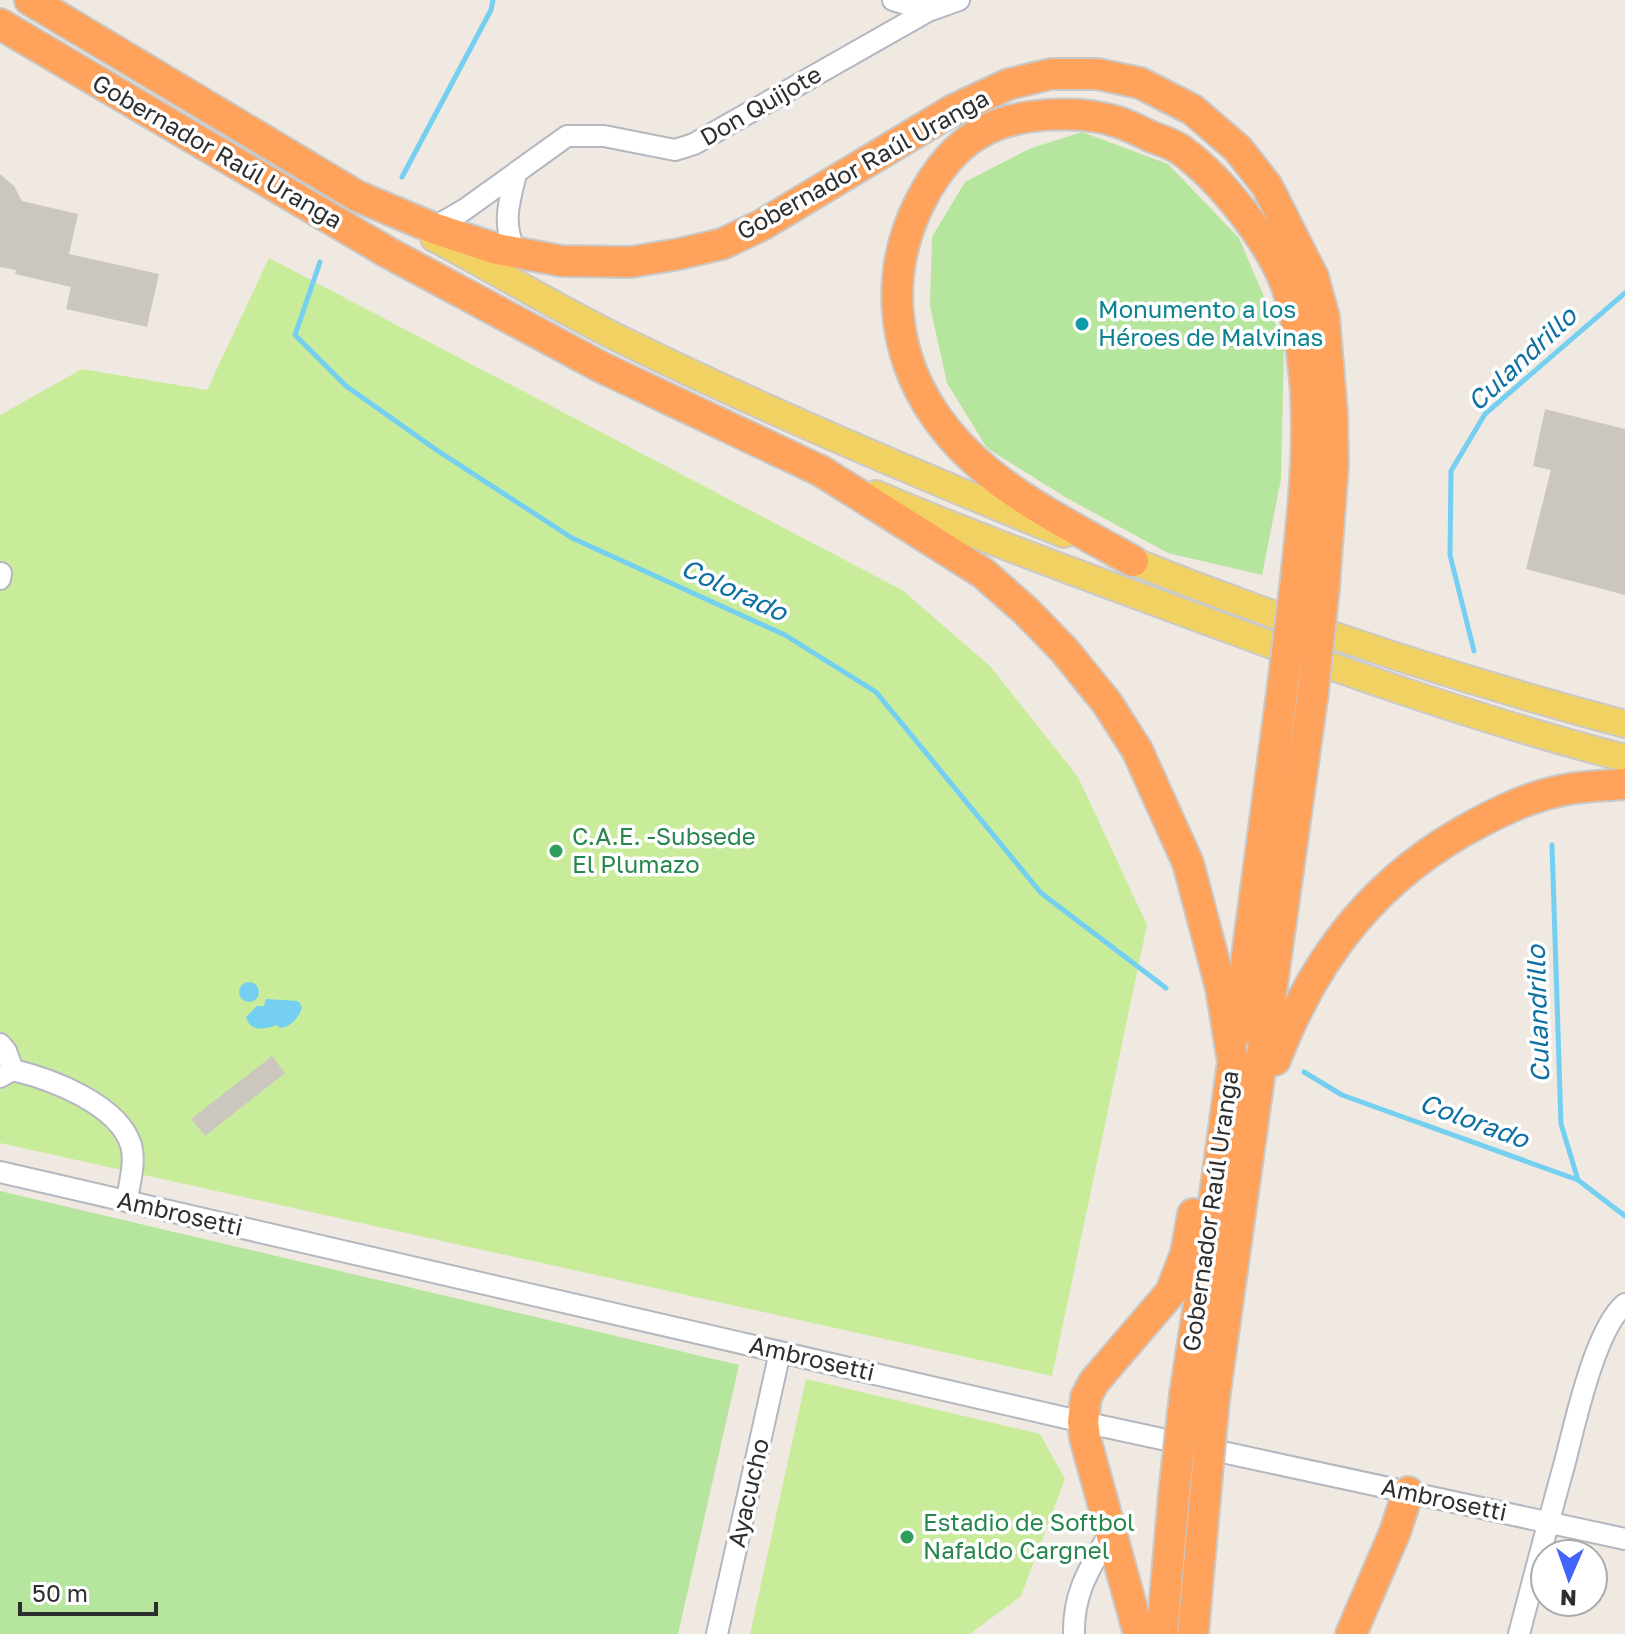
<svg xmlns="http://www.w3.org/2000/svg" width="1625" height="1634" viewBox="0 0 1625 1634" font-family="'Golos Text',sans-serif">
<style>
.green{fill:#b6e59e}
.pitch{fill:#c9ec9a}
.water{fill:#75cff0}
.lines{fill:none;stroke-linecap:round;stroke-linejoin:round}
.stream{stroke:#75cff0;stroke-width:5}
.building{fill:#cbc7bf}
.minor-casing{stroke:#b4b7c1;stroke-width:24}
.major-casing{stroke:#c9c9c9;stroke-width:30}
.highway-casing{stroke:#c9c9c9;stroke-width:34}
.minor{stroke:#fff;stroke-width:20}
.major{stroke:#f2d163;stroke-width:26}
.highway{stroke:#ffa35c;stroke-width:30}
.highway-bridge-casing{stroke:#c9c9c9;stroke-width:34;stroke-linecap:butt}
.highway-bridge{stroke:#ffa35c;stroke-width:30}
.culture-dot{fill:#0f9aa8;stroke:#fff;stroke-width:3}
.leisure-dot{fill:#2e9e5b;stroke:#fff;stroke-width:3}
.labels{text-anchor:middle;stroke-width:7;stroke-linejoin:round;paint-order:stroke}
.street-label{font-size:24px;fill:#2e2e2e;stroke:#fff}
.culture-label{font-size:24px;fill:#0d838f;stroke:#fff;text-anchor:start}
.leisure-label{font-size:24px;fill:#27864d;stroke:#fff;text-anchor:start}
.water-label{font-size:26px;font-style:italic;fill:#0d6fa3;stroke:#fff}
</style>
<rect width="100%" height="100%" fill="#efe9e1"/>
<path class="green" d="M 1082,132 L 1168,164 L 1239,238 L 1284,344 L 1281,479 L 1262,575 L 1168,553 L 1065,497 L 987,448 L 947,383 L 930,306 L 932,237 L 965,182 L 1029,149 Z
M 0,1191 L 739,1365 L 678,1634 L 0,1634 Z"/>
<path class="pitch" d="M 269,258 L 902,590 L 990,666 L 1078,777 L 1147,925 L 1052,1376 L 0,1143 L 0,415 L 82,369 L 207,390 Z
M 806,1379 L 1040,1434 L 1065,1479 L 1021,1596 L 970,1634 L 750,1634 Z"/>
<path class="water" d="M239 992a10 10 0 1 1 20 0a10 10 0 1 1-20 0Z
M 266,999 L 298,1001 L 302,1007 C 300,1017 289,1028 280,1028 L 277,1025 C 266,1029 250,1033 246,1017 L 257,1006 L 264,1006 Z"/>
<g class="lines">
<path class="stream" d="M 402,177 L 491,10 L 493,0
M 320,262 L 295,335 L 346,386 L 438,451 L 572,538 L 785,635 L 876,692 L 1041,893 L 1166,988
M 1474,651 L 1450,555 L 1451,471 L 1485,414 L 1625,293
M 1552,845 L 1561,1124 L 1578,1180
M 1304,1072 L 1342,1095 L 1578,1180 L 1625,1216"/>
</g>
<path class="building" d="M 0,174 L 14,186 L 22,201 L 78,214 L 69,254 L 159,274 L 147,327 L 66,309 L 71,287 L 15,274 L 16,270 L 0,267 Z
M 1545,409 L 1625,429 L 1625,595 L 1526,569 L 1551,470 L 1533,466 Z
M 272,1056 L 285,1073 L 205,1136 L 191,1119 Z"/>
<g class="lines">
<g class="minor-casing">
<path id="minor" d="M 893,0 L 928,11
M 433,228 L 464,210 L 567,136 L 604,136 L 675,150 L 694,144 L 928,11 L 959,0
M 515,251 C 502,222 509,203 516,174
M 0,579 L 1,573
M 0,1044 L 6,1051 L 13,1070
M 0,1077 L 13,1070 C 51,1079 118,1104 131,1145 C 136,1162 129,1184 127,1201
M 0,1172 L 1083,1422 L 1625,1539
M 717,1634 L 780,1352
M 1074,1634 C 1073,1592 1090,1568 1110,1533
M 1519,1634 C 1534,1577 1549,1519 1565,1462 C 1575,1423 1595,1329 1625,1304"/>
</g>
<g class="major-casing">
<path id="major" d="M 434,238 C 498,272 560,310 626,342 C 769,412 916,474 1064,534
M 876,494 C 977,537 1079,574 1182,612 C 1328,666 1474,719 1625,758
M 1115,554 C 1281,621 1452,678 1625,724"/>
</g>
<g class="highway-casing">
<path id="highway" d="M 30,0 L 357,196 L 433,228 L 497,249 L 562,261 L 631,262 L 679,254 L 722,244 L 762,225 L 953,110 L 1009,84 L 1051,74 L 1097,74 L 1140,83 L 1193,110 L 1238,149 L 1267,186 L 1313,277 L 1324,317 L 1332,413 L 1333,464 L 1324,587
M 0,24 L 387,252 L 601,367 L 821,471 L 983,573 L 1026,611 L 1064,650 L 1107,703 L 1137,750 L 1188,863 L 1221,988 L 1233,1062 L 1207,1253 L 1185,1394
M 1133,561 C 1064,522 985,486 937,418 C 891,353 884,272 921,200 C 934,175 953,149 978,134 C 1013,112 1079,109 1118,122 C 1130,126 1141,132 1152,137 C 1162,141 1173,144 1181,150 C 1220,178 1271,242 1287,287 C 1318,382 1306,483 1296,579
M 1237,1032 L 1283,685
M 1275,1060 C 1316,954 1378,875 1480,822 C 1505,809 1530,797 1559,791 C 1580,786 1603,786 1625,784
M 1214,1399 L 1313,692
M 1139,1634 L 1085,1438 L 1083,1422 L 1086,1397 L 1094,1382 L 1171,1292 L 1186,1253 L 1193,1214
M 1162,1634 L 1174,1494
M 1193,1634 L 1205,1497
M 1351,1634 L 1395,1532 L 1408,1492"/>
</g>
<use href="#minor" class="minor"/>
<use href="#major" class="major"/>
<use href="#highway" class="highway"/>
<g class="highway-bridge-casing">
<path id="highway-bridge" d="M 1283,685 L 1296,579
M 1313,692 L 1324,587
M 1174,1494 L 1185,1394
M 1205,1497 L 1214,1399"/>
</g>
<use href="#highway-bridge" class="highway-bridge"/>
</g>
<circle class="culture-dot" cx="1082" cy="324" r="8"/>
<g class="leisure-dot">
<circle cx="556" cy="851" r="8"/>
<circle cx="907" cy="1537" r="8"/>
</g>
<g class="labels">
<g class="street-label">
<text transform="translate(761 106) rotate(-30)" y="8">Don Quijote</text>
<text transform="translate(217 152) rotate(30)" y="8">Gobernador Raúl Uranga</text>
<text transform="translate(863 165) rotate(-29)" y="8">Gobernador Raúl Uranga</text>
<text transform="translate(1211 1211) rotate(-82)" y="8">Gobernador Raúl Uranga</text>
<text transform="translate(180 1214) rotate(13)" y="8">Ambrosetti</text>
<text transform="translate(812 1359) rotate(13)" y="8">Ambrosetti</text>
<text transform="translate(749 1493) rotate(-77)" y="8">Ayacucho</text>
<text transform="translate(1444 1500) rotate(12)" y="8">Ambrosetti</text>
</g>
<g class="culture-label">
<text x="1098" y="318">Monumento a los<tspan x="1098" dy="28">Héroes de Malvinas</tspan></text>
</g>
<g class="leisure-label">
<text x="572" y="845">C.A.E. -Subsede<tspan x="572" dy="28">El Plumazo</tspan></text>
<text x="923" y="1531">Estadio de Softbol<tspan x="923" dy="28">Nafaldo Cargnel</tspan></text>
</g>
<g class="water-label">
<text transform="translate(1522 359) rotate(-43)" y="9">Culandrillo</text>
<text transform="translate(734 590) rotate(25)" y="9">Colorado</text>
<text transform="translate(1538 1014) rotate(-92)" y="9">Culandrillo</text>
<text transform="translate(1474 1121) rotate(20)" y="9">Colorado</text>
</g>
</g>
<g transform="translate(1569 1578) rotate(182)"><circle r="38" fill="#ffffff" stroke="#ababab" stroke-width="2"/>
<path d="M0-6L14 30L0 20L-14 30Z" fill="#4264fb"/>
<text y="-12" font-size="22" font-weight="bold" text-anchor="middle" fill="#2e2e2e">N</text>
</g>
<path d="M20 1602v12h136v-12" fill="none" stroke="#2e2e2e" stroke-width="4"/>
<text x="32" y="1602" font-size="24" fill="#2e2e2e" stroke="#ffffff" stroke-width="6" paint-order="stroke">50 m</text>
</svg>
